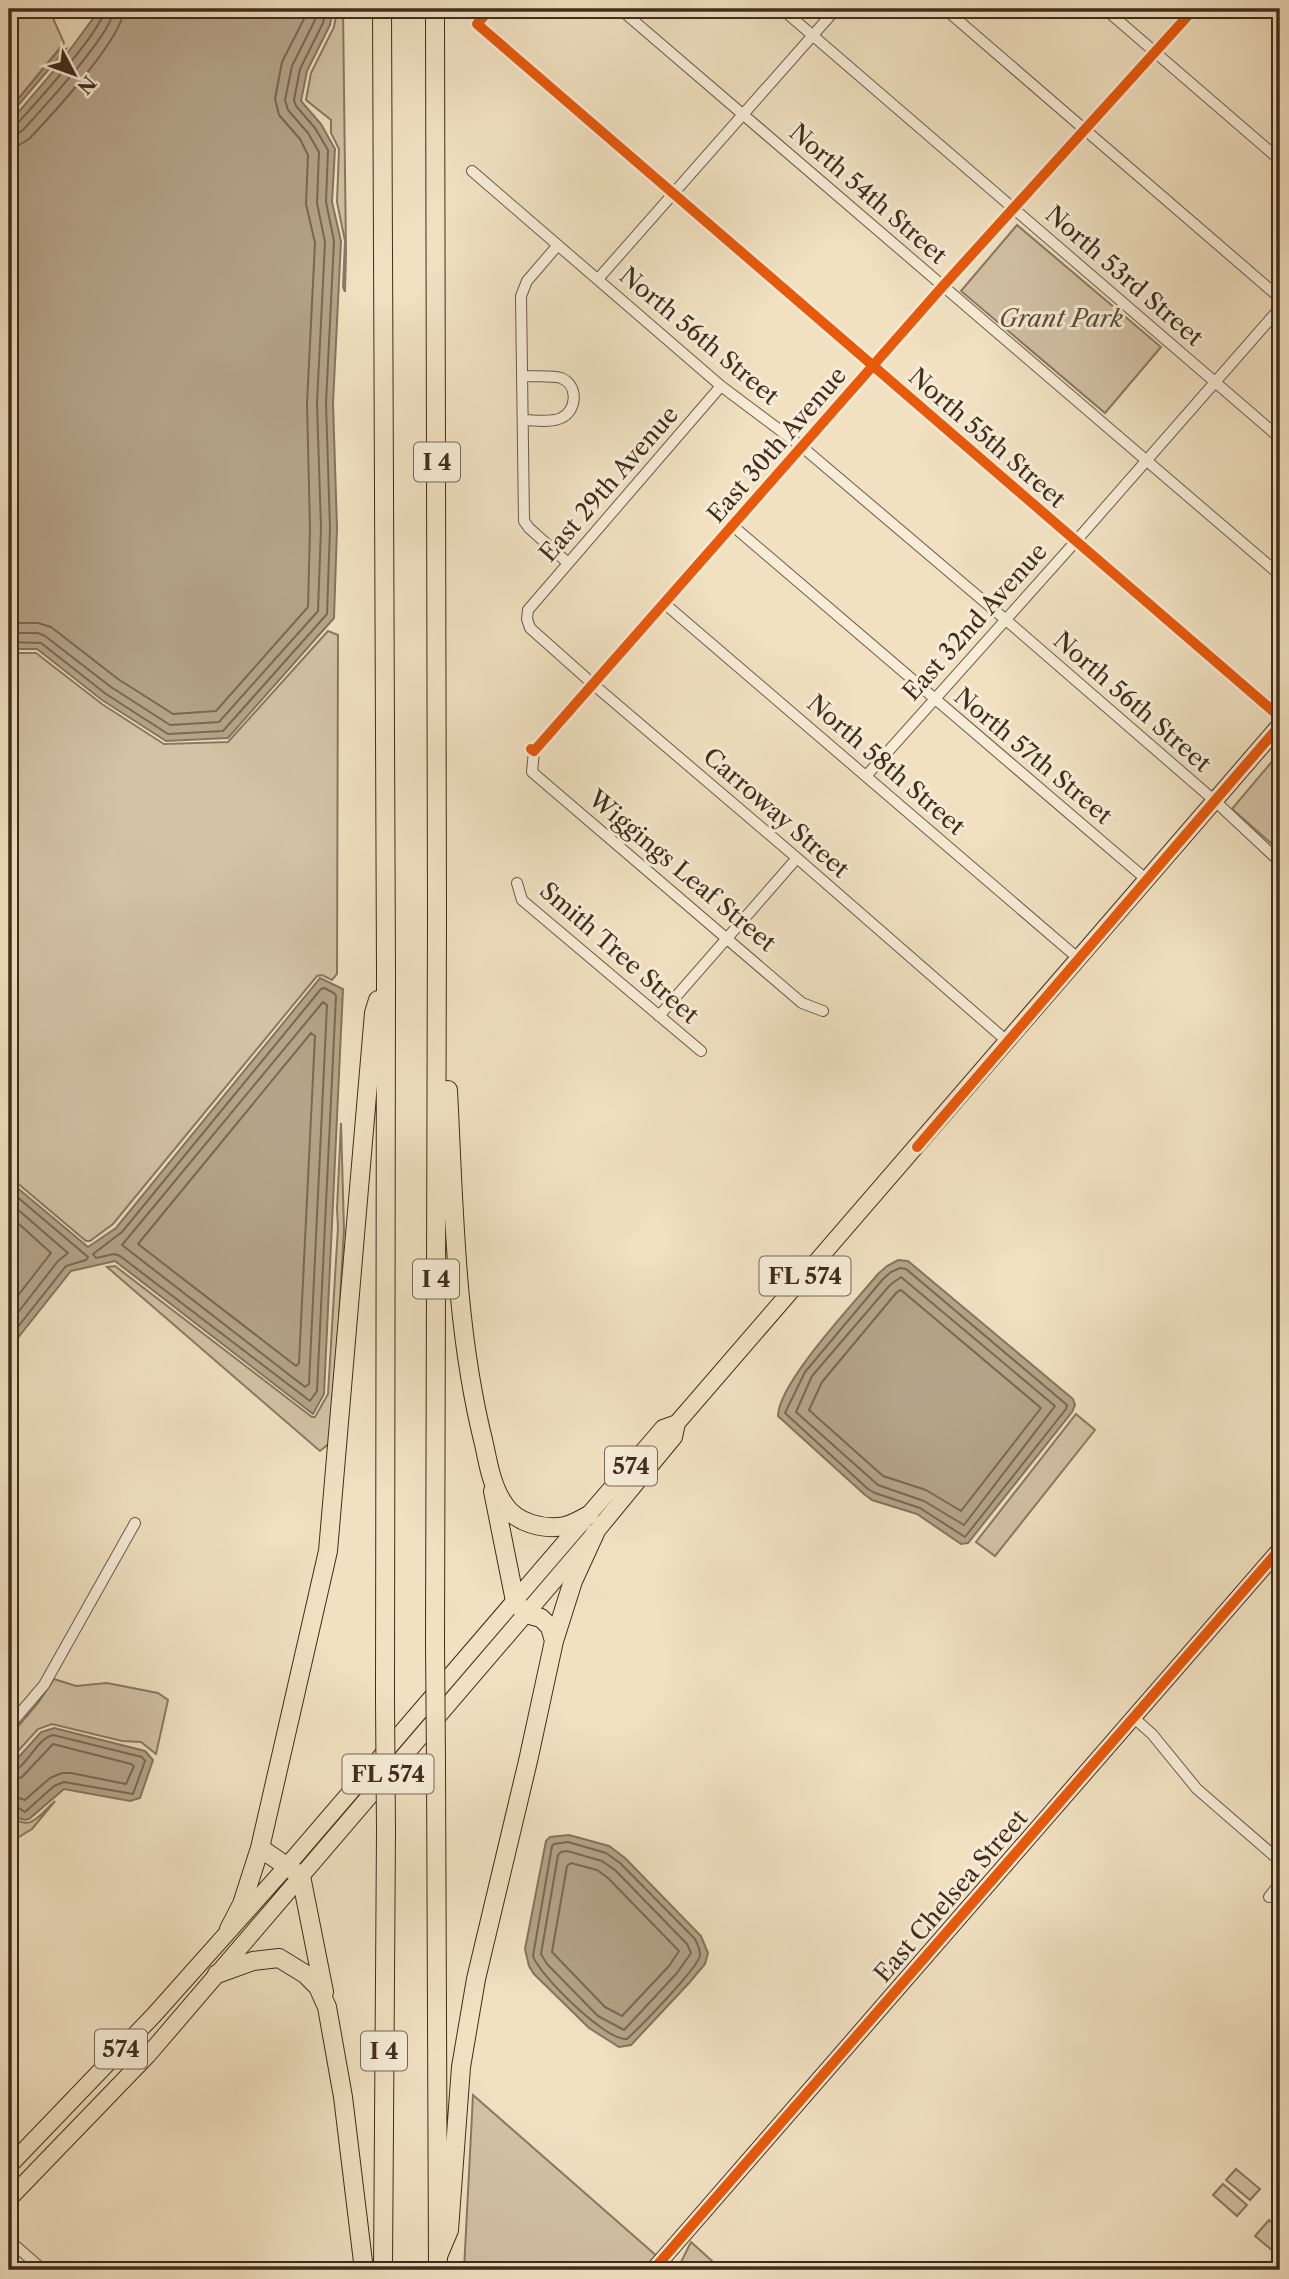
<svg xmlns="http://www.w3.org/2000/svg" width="1289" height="2279" viewBox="0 0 1289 2279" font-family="'Libre Caslon Text',serif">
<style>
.green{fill:#d3c2a5;stroke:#8a7861;stroke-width:2}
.water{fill:#b5a489;stroke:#86745e;stroke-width:2}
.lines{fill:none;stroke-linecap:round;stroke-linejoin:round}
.shore{stroke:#7a6853;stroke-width:2}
.street-casing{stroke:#6c5a46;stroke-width:12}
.secondary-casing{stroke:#402d1d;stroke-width:17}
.primary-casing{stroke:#402d1d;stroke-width:18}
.highway-casing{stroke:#402d1d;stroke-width:20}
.street{stroke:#f6ecd7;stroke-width:10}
.secondary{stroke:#f6ecd7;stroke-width:14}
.primary{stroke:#f1e1c1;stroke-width:16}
.highway{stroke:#f1e1c1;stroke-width:18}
.highway-bridge-casing{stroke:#402d1d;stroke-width:20;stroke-linecap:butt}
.highway-bridge{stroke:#f1e1c1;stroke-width:18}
.cycleway-casing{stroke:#f6ecd7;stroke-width:15}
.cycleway{stroke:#e8590c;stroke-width:10}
.labels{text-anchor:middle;stroke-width:6;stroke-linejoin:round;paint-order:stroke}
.shield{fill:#f6ecd7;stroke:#765;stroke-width:2}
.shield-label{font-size:23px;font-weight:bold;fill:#402d1d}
.street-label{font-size:24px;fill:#402d1d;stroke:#f6ecd7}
.park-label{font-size:24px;font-style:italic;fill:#5d4b38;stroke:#f6ecd7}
</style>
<rect width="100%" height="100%" fill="#f1e1c1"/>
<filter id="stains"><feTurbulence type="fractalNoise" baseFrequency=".00286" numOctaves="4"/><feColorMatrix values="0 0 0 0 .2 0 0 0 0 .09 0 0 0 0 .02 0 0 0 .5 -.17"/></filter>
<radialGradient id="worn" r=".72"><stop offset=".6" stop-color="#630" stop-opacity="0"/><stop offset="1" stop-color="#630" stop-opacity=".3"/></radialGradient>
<path class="green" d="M 9,9 L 49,9 L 64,43 L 9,110 Z
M 337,9 L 343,9 L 346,253 L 345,292 L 343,287 L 345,241 L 337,202 L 339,149 L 331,133 L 331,120 L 306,100 L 311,73 L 334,27 Z
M 1017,225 L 1161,347 L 1105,413 L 961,291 Z
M 328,631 L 338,635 L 337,974 L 332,980 L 322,975 L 317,976 L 113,1224 L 90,1241 L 86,1241 L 9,1176 L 9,653 L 36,653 L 102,704 L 164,744 L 228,742 Z
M 1280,752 L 1280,851 L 1232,809 Z
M 341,1123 L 344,1230 L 332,1441 L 320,1451 L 107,1267 L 115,1266 L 312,1417 L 315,1417 L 328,1394 L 338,1227 L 337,1209 Z
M 1076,1414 L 1095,1430 L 995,1556 L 976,1542 Z
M 54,1679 L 76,1686 L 107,1683 L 158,1693 L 168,1700 L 156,1754 L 141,1742 L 122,1741 L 52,1724 L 38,1729 L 9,1761 L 9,1737 L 38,1703 Z
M 55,1801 L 32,1829 L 14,1840 L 9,1834 L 9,1814 C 30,1834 38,1816 55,1801 Z
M 473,2095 L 658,2257 L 647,2270 L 464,2270 Z
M 1236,2169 L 1260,2189 L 1250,2200 L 1226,2180 Z
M 1223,2184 L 1247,2205 L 1237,2216 L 1213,2195 Z
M 1269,2220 L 1280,2230 L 1280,2257 L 1255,2236 Z
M 691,2242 L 722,2270 L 677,2270 Z"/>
<path class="water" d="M 100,9 L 333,9 L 330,25 L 307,71 L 301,101 L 321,124 L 335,149 L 332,202 L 341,241 L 333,403 L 337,528 L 334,618 L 228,738 L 166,741 L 102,700 L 37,649 L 9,649 L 9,123 L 58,66 Z
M 66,49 L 9,116 L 9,110 L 58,51 Z
M 320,978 L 343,989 L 324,1394 L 313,1414 L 115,1261 L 71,1271 L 9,1349 L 9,1181 L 88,1247 L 116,1228 Z
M 898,1260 L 908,1261 L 1073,1399 L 1075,1405 L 1072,1412 L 968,1543 L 961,1544 L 917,1514 L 872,1500 L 864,1494 L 778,1416 C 778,1383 855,1302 878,1274 L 887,1266 Z
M 54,1728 L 145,1751 L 153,1760 L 140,1798 L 130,1801 L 64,1789 L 29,1819 C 20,1822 15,1815 9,1809 L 9,1768 L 41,1732 Z
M 569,1835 L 609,1846 L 625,1858 L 701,1936 L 708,1953 L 705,1964 L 689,1983 L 631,2045 L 619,2047 L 589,2028 L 534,1974 L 529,1966 L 525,1949 L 546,1841 L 550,1837 Z"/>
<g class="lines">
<path class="shore" d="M 9,127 L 17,124 C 35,104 102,31 105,9
M 9,136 L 16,135 L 23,130 C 42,109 113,33 114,9
M 9,146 L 19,145 L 29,139 C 51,116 123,38 124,9
M 9,623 L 38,623 L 51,627 L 118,679 L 173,714 L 216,711 L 308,607 L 310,528 L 307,403 L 315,243 L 306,204 L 308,155 L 300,139 L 279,115 L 275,99 L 282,62 L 305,17 L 306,9
M 9,633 L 38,633 L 45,636 L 111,687 L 170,725 L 219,722 L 318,611 L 321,528 L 317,403 L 325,242 L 317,203 L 319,152 L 308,133 L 288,110 L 285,100 L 292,66 L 315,20 L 317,9
M 9,642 L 41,643 L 106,694 L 168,734 L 223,731 L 327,614 L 330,528 L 326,403 L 334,241 L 326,202 L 328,150 L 315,128 L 296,106 L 294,100 L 300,69 L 323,23 L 326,9
M 324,988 L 334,993 L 336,996 L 317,1391 L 310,1401 L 120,1256 L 114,1254 L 96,1258 L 93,1254 L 122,1232 L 321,989 Z
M 323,1002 L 327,1005 L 309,1384 L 305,1387 L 122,1245 Z
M 311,1033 L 315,1036 L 299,1363 L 296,1366 L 138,1244 Z
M 9,1190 L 88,1257 L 86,1260 L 66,1266 L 9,1338
M 9,1202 L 68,1253 L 58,1261 L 9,1324
M 9,1215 L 51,1253 L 9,1307
M 900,1268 L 906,1269 L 1067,1405 L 1066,1409 L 965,1537 L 920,1508 L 875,1493 L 868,1489 L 785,1413 L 805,1372 L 883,1279 L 891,1272 Z
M 901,1277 L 1055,1406 L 964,1525 L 924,1501 L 878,1485 L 796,1412 L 812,1376 L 890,1285 Z
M 901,1290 L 1041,1408 L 961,1511 L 926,1490 L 883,1476 L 809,1410 L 822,1382 L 897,1292 Z
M 9,1772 C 28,1769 34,1740 53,1735 L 142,1757 L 145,1761 L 133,1794 L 64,1782 L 54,1786 L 25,1812 L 14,1805 L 9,1804
M 9,1781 L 22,1777 L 53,1744 L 131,1764 L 134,1766 L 126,1784 L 71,1773 L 62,1773 L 50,1778 L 25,1800 L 9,1795
M 568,1842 L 606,1853 L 620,1863 L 695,1939 C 697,1943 700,1950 700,1955 C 700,1966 639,2028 627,2039 C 607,2042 539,1975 533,1956 L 552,1846 L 554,1844 Z
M 567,1851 L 602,1861 L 615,1870 L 687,1944 L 691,1953 L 677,1973 L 624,2030 L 598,2016 L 547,1964 L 541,1954 L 558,1855 L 561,1852 Z
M 571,1863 L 597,1870 L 608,1878 L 679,1951 L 669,1966 L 622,2016 L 605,2007 L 552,1952 L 567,1866 Z"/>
<g class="street-casing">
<path id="street" d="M 490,9 L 477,24 L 1280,717
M 620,9 L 1280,575
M 782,9 L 1280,438
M 945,9 L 1280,298
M 1105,9 L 1280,160
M 1269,9 L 1280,19
M 472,171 L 721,386 L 801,446 L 1006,620 L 1215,801 L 1280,862
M 558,245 L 527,281 L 521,296 L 524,521 L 529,528 L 568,563
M 598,279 L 836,9
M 522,376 C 534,377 550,375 561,378 C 579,385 577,411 561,418 C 551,423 534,420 523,420
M 721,386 L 528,610 L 527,619 L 530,628 L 594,685 L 797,858 L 1008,1042
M 734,527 L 1147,880
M 665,604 L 1079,959
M 531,749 L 534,751 L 943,286 L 1194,9
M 534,751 L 532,772 L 802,1003 L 823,1011
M 867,775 L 1076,541 L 1280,308
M 517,883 L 522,900 L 701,1051
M 659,1016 L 797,858
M 1134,1718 L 1152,1734 L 1197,1789 L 1280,1861
M 9,1726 L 44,1685 L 135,1523
M 1269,1897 L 1280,1883
M 9,2240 L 43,2270"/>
</g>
<g class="secondary-casing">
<path id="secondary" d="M 653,2270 L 1280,1549"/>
</g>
<g class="primary-casing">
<path id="primary" d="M 9,2166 L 154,2015 L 286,1867 L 663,1428 L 677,1423
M 9,2199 L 148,2055 L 595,1533 L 674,1437 L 677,1423 L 1280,725"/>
</g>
<g class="highway-casing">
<path id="highway" d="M 382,9 L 386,973 L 385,1700
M 448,1090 C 454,1207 455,1329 484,1444 C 488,1463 492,1487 504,1504 C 516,1523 543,1530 565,1526 C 573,1524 582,1519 589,1515
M 493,1491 L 515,1601 L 526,1614 L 541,1618 L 550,1627 L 554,1641
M 435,1643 L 437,915 L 435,9
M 436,1762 L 438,2270
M 260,1848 L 301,1876 L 324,1992
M 229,1929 L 242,1904 L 260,1848 L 328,1551 L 374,1013 L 378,1000
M 217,1974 L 253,1961 L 279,1958 L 305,1974 L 318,1987 L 327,2007 L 343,2097 L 364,2270
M 438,2256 L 449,2230 L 461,2067 L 476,1979 L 528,1761 L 554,1641 L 573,1581 L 595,1533
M 383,2270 L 386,1831"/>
</g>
<use href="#street" class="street"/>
<use href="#secondary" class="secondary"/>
<use href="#primary" class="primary"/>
<use href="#highway" class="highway"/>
<g class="highway-bridge-casing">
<path id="highway-bridge" d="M 435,1643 L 436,1762
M 385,1700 L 386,1831"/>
</g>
<use href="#highway-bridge" class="highway-bridge"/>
<g class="cycleway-casing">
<path id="cycleway" d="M 490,9 L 477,24 L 1280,717
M 531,749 L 534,751 L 943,286 L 1194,9
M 917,1147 L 1280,725
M 653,2270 L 1280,1549"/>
</g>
<use href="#cycleway" class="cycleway"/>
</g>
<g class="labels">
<g class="shield">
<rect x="414" y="442.5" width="46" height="39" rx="5"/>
<rect x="759.5" y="1256.5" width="91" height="39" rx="5"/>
<rect x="413" y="1259.5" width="46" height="39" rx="5"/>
<rect x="605" y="1446.5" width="52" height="39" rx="5"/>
<rect x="342.5" y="1754.5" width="91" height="39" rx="5"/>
<rect x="95" y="2029.5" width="52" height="39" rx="5"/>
<rect x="361" y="2031.5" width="46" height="39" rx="5"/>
</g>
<g class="shield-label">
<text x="437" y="470">I 4</text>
<text x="805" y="1284">FL 574</text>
<text x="436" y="1287">I 4</text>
<text x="631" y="1474">574</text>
<text x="388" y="1782">FL 574</text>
<text x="121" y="2057">574</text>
<text x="384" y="2059">I 4</text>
</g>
<g class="street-label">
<text transform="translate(868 194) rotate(41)" y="8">North 54th Street</text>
<text transform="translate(1124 276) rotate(41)" y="8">North 53rd Street</text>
<text transform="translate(699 336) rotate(40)" y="8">North 56th Street</text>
<text transform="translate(987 438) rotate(41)" y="8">North 55th Street</text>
<text transform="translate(777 445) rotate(-49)" y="8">East 30th Avenue</text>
<text transform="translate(609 484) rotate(-49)" y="8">East 29th Avenue</text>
<text transform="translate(975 622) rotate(-48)" y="8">East 32nd Avenue</text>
<text transform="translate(1132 702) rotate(41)" y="8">North 56th Street</text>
<text transform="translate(1033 756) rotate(40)" y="8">North 57th Street</text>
<text transform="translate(886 765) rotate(41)" y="8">North 58th Street</text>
<text transform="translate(776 813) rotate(41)" y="8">Carroway Street</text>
<text transform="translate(682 871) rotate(40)" y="8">Wiggings Leaf Street</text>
<text transform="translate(619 953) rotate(41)" y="8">Smith Tree Street</text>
<text transform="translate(951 1896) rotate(-49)" y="8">East Chelsea Street</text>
</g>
<g class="park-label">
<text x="1061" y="327">Grant Park</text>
</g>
</g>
<rect width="1289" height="2279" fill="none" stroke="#f1e1c1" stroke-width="35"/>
<rect x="10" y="10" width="1268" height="2258" fill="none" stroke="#402d1d" stroke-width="3.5"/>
<rect x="18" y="18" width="1254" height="2244" fill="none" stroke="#402d1d" stroke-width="2"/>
<g transform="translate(74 74) rotate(131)" stroke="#f6ecd7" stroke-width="5" paint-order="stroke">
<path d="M0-5L12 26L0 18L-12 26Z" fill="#402d1d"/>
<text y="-10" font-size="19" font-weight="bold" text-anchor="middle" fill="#402d1d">N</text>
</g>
<rect width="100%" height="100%" filter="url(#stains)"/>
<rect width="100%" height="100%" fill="url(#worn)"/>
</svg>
